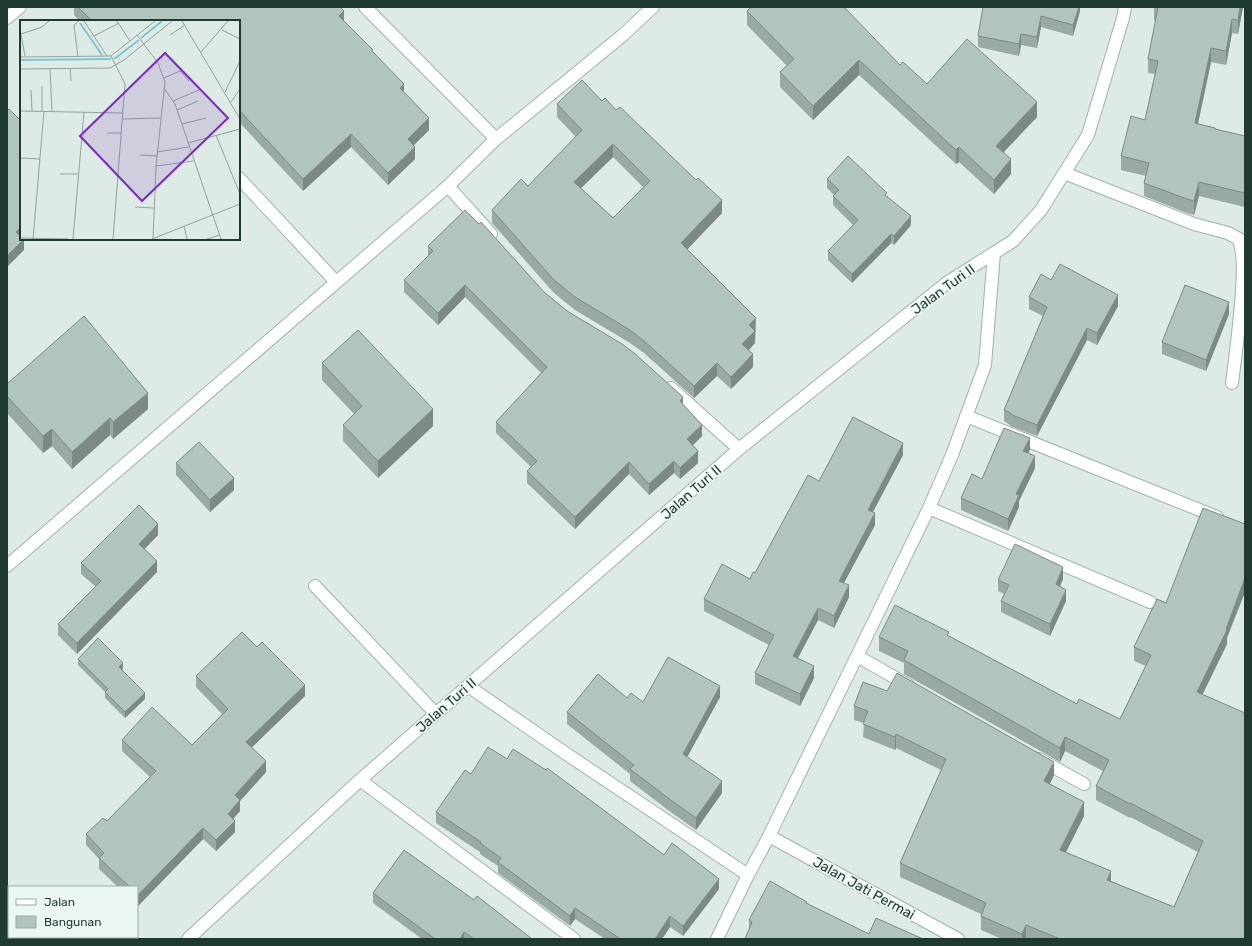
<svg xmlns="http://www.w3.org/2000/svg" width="1252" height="946" viewBox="0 0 1252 946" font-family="Rubik,sans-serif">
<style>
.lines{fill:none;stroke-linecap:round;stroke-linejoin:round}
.minor-casing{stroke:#a0b2ac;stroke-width:14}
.minor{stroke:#fff;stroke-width:12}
.wall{fill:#99a9a3;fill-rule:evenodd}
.shaded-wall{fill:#7d8a84}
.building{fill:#b2c5bd;stroke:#7d8a84;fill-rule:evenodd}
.labels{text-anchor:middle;stroke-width:3.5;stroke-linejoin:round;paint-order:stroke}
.street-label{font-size:14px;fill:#1e3a33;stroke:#edf7f2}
.inset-river{fill:none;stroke:#81c5d3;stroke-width:2}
.inset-road{fill:none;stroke:#91a49e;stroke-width:1}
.view{fill:#7b2cbf;fill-opacity:0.15;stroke:#7b2cbf;stroke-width:2}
.inset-edge{fill:none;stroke:#1e3a33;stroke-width:2}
</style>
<rect width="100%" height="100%" fill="#ddeae5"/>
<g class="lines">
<g class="minor-casing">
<path id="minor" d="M 365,7 L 496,139
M 7,18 L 20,7
M 1064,173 L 1194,224 L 1228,233 L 1239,239 C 1244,256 1243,273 1242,291 C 1240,322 1236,352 1232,383
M 239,178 L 336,282
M 448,186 L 491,234
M 671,388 L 739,449
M 966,416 L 1217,517
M 929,508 L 1150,602
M 7,566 L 448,186 L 496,139 L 623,35 L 653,7
M 315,586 L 436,714
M 857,656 L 908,685
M 468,686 L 568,755 L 748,875
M 1039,759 L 1084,784
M 360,780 L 574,939
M 769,836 L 958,939
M 188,939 L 360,780 L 739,449 L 948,282 L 1013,241 L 1041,210 L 1088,135 L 1123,18 L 1125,7
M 717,939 L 748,875 L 769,836 L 857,656 L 929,508 L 952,455 L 985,365 L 994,253"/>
</g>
<use href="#minor" class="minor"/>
</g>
<path class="wall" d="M 74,7 L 340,7 L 344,21 L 373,52 L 404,92 L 429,130 L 414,145 L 415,159 L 388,185 L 351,147 L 303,191 L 239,122 L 239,21 L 80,21 L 74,15 Z
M 983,7 L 1080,7 L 1080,11 L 1073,36 L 1041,27 L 1037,48 L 1021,45 L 1019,56 L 978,47 L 978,36 Z
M 1154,7 L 1243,7 L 1238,34 L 1232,33 L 1226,65 L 1211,62 L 1198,124 L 1215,130 L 1245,136 L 1245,207 L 1199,196 L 1194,215 L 1187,213 L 1144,196 L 1144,183 L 1146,176 L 1121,170 L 1121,156 L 1145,120 L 1155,74 L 1148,73 L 1148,59 L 1156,20 L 1154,20 Z
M 747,11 L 900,65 L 927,84 L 1037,117 L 1004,152 L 1011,174 L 994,194 L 959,162 L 956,164 L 859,75 L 813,120 L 780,87 L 780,72 L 787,66 L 747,25 Z
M 602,101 L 616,110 L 722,213 L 687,249 L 756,331 L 755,332 L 755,343 L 749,350 L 753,367 L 731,389 L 717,376 L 694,398 L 644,353 L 630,343 L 575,310 L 554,293 L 492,223 L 492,210 L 528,186 L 576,137 L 557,117 L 557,104 ZM 613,157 L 643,187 L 613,218 L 581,188 Z
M 827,179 L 887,196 L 911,225 L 894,245 L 891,243 L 852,283 L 828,260 L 828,251 L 853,225 L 833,205 L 833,196 L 834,195 L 827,188 Z
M 428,246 L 544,292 L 683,404 L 702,436 L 692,446 L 698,463 L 680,479 L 674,473 L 649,495 L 629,474 L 575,529 L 527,483 L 527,471 L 531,467 L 496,433 L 496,422 L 541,373 L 465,297 L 438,325 L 404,292 L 404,280 L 428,257 Z
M 1051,280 L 1118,306 L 1097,345 L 1087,340 L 1037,436 L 1010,426 L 1010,425 L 1004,421 L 1004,410 L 1043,316 L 1029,309 L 1029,297 Z
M 1229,314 L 1206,371 L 1162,354 L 1162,342 Z
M 322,363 L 433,426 L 378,478 L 343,441 L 343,425 L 354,414 L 322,380 Z
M 7,384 L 148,409 L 113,439 L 110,435 L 72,469 L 52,446 L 43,453 L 7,413 Z
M 1030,450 L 1028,453 L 1035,468 L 1019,501 L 1019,507 L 1008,531 L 961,510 L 961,498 L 982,479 Z
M 903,455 L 873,512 L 875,525 L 844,583 L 849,597 L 834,628 L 818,620 L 798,658 L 814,678 L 800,706 L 755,684 L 755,673 L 769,645 L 704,611 L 704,599 L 750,579 L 755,573 L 819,481 Z
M 176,463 L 234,490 L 210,512 L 176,475 Z
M 158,535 L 144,549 L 157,572 L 77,654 L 58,635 L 58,624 L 96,587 L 81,574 L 81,563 Z
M 1063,579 L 1060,586 L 1066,601 L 1050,636 L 1001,612 L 1001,601 L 1004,594 L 998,591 L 998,580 Z
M 949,636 L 1077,704 L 1120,719 L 1146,666 L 1134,661 L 1134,647 L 1227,638 L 1227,644 L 1202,695 L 1245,939 L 1002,939 L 981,930 L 981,914 L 900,877 L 900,863 L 941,770 L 896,748 L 895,750 L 863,737 L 864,723 L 854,720 L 854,706 L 1054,775 L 1050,784 L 1084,816 L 1066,852 L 1111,881 L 1174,907 L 1198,852 L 1130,817 L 1130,818 L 1096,800 L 1096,786 L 1103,771 L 1065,751 L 1060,762 L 904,674 L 904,663 L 879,651 L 879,637 Z
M 78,659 L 123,669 L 122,670 L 145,699 L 125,718 L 105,698 L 105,692 L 78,665 Z
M 196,676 L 305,696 L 251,748 L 266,772 L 240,801 L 240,811 L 233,819 L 235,832 L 216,851 L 203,839 L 138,906 L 137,905 L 137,887 L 118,887 L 99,869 L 99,859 L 86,845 L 86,834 L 107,821 L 150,777 L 122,751 L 122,740 L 192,745 L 222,714 L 196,687 Z
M 720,697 L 687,757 L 722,793 L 696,830 L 668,810 L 630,781 L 630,774 L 567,724 L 567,712 L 627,698 L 643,702 Z
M 471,774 L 664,855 L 719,889 L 683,936 L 670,927 L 662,939 L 605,939 L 575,919 L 570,926 L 498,873 L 498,866 L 480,854 L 480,852 L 436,823 L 436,812 Z
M 373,893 L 474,900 L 532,939 L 422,939 L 373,903 Z
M 807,904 L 869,934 L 923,939 L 749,931 L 749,920 Z"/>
<path class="shaded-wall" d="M 1079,7 L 1080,7 L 1080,11 L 1073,36 L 1073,25 Z
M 1240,7 L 1243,7 L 1238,34 L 1238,20 Z
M 344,11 L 344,24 L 339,16 Z
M 1041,16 L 1041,27 L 1037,48 L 1037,37 Z
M 1232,19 L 1232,33 L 1226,65 L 1226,51 Z
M 1021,34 L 1021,45 L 1019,56 L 1019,44 Z
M 1211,48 L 1211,62 L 1195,137 L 1195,123 Z
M 859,60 L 859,75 L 813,120 L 813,106 Z
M 404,84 L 404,96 L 400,88 Z
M 1037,102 L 1037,117 L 996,160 L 996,146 Z
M 429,118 L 429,130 L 408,151 L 408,139 Z
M 351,134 L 351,147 L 303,191 L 303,179 Z
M 613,144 L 613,157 L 574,195 L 574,182 Z
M 415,147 L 415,159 L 388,185 L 388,173 Z
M 959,147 L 959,162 L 956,164 L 956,150 Z
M 1011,159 L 1011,174 L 994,194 L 994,180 Z
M 1199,182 L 1199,196 L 1194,215 L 1194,201 Z
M 722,200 L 722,213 L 681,256 L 681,243 Z
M 911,216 L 911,225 L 894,245 L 894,236 Z
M 21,227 L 21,238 L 16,232 Z
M 891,234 L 891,243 L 852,283 L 852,274 Z
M 24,239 L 24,250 L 7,267 L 7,256 Z
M 465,285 L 465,297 L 438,325 L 438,313 Z
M 1118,295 L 1118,306 L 1097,345 L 1097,333 Z
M 1229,302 L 1229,314 L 1206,371 L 1206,360 Z
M 756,318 L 755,343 L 742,357 L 742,344 L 749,325 Z
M 1087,328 L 1087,340 L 1037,436 L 1037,425 Z
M 753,354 L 753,367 L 731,389 L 731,377 Z
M 717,363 L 717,376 L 694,398 L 694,386 Z
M 148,393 L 148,409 L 113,439 L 113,422 Z
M 683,397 L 683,409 L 680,401 Z
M 433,409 L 433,426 L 378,478 L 378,461 Z
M 110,418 L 110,435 L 72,469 L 72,452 Z
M 702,425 L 702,436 L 687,451 L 687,439 Z
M 52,429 L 52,446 L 43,453 L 43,436 Z
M 1030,438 L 1030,450 L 1023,462 L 1023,451 Z
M 903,443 L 903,455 L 868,521 L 868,510 Z
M 698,451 L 698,463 L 680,479 L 680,468 Z
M 1035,456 L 1035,468 L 1019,501 L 1019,507 L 1008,531 L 1008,519 L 1016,494 Z
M 674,461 L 674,473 L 649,495 L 649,484 Z
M 629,462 L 629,474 L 575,529 L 575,517 Z
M 234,478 L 234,490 L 210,512 L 210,500 Z
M 8,482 L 8,494 L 7,495 L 7,483 Z
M 875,513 L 875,525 L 839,592 L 839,581 Z
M 158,524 L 158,535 L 139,555 L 139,544 Z
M 157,561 L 157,572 L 77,654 L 77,643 Z
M 1063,567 L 1063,579 L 1056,596 L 1056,584 Z
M 1245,578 L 1245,592 L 1227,638 L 1227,644 L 1197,706 L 1197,692 L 1226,629 Z
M 849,585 L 849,597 L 834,628 L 834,616 Z
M 1066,590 L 1066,601 L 1050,636 L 1050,624 Z
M 818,608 L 818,620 L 793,667 L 793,656 Z
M 123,663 L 123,669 L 119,673 L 119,667 Z
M 814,666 L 814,678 L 800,706 L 800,694 Z
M 305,685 L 305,696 L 246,753 L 246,742 Z
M 720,686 L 720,697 L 683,765 L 683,754 Z
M 145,693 L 145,699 L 125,718 L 125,712 Z
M 896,734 L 896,748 L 895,750 L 895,737 Z
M 1065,737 L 1065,751 L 1060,762 L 1060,748 Z
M 266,761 L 266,772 L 240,801 L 240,811 L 228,825 L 228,814 L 235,795 Z
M 1054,762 L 1054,775 L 1044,795 L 1044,781 Z
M 722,781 L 722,793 L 696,830 L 696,818 Z
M 1084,802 L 1084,816 L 1060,864 L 1060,850 Z
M 235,821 L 235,832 L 216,851 L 216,840 Z
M 203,828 L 203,839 L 138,906 L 138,895 Z
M 1111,871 L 1111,885 L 1107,880 Z
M 719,879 L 719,889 L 683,936 L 683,926 Z
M 575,908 L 575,919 L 570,926 L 570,916 Z
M 670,916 L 670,927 L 662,939 L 655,939 Z
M 1026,925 L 1026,939 L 1022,939 L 1022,934 Z
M 464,932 L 464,939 L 460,939 Z"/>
<path class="building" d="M 78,7 L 340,7 L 344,11 L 339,16 L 373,50 L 372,51 L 404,84 L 400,88 L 429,118 L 408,139 L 415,147 L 388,173 L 351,134 L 303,179 L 239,110 L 239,21 L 92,21 Z
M 751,7 L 844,7 L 900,65 L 903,62 L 927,84 L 967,39 L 1037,102 L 996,146 L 1011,159 L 994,180 L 959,147 L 956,150 L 859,60 L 813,106 L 780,72 L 794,59 L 747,11 Z
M 983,7 L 1079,7 L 1073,25 L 1041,16 L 1037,37 L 1021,34 L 1019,44 L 978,36 Z
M 1158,7 L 1240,7 L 1238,20 L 1232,19 L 1226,51 L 1211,48 L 1195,123 L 1215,128 L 1215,129 L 1245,136 L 1245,193 L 1199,182 L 1194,201 L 1187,199 L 1144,183 L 1149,163 L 1121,156 L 1131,116 L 1145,120 L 1158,61 L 1148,59 Z
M 582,80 L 602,101 L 605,98 L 616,110 L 620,107 L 696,180 L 698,178 L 722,200 L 681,243 L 756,318 L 749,325 L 755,331 L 742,344 L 753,354 L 731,377 L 717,363 L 694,386 L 644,341 L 630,330 L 575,297 L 554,280 L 492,210 L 521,179 L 528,186 L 582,130 L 557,104 ZM 613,144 L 650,181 L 613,218 L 574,182 Z
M 9,109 L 21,121 L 21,227 L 16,232 L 21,237 L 21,239 L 24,239 L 7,256 L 7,111 Z
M 848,156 L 887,193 L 885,195 L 911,216 L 894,236 L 891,234 L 852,274 L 828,251 L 858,220 L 833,196 L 839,190 L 827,179 Z
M 465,210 L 479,224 L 481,222 L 544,292 L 567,311 L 622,344 L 634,353 L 683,397 L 680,401 L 702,425 L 687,439 L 698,451 L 680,468 L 674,461 L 649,484 L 629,462 L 575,517 L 527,471 L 537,461 L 496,422 L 547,367 L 465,285 L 438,313 L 404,280 L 433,251 L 428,246 Z
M 1060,264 L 1118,295 L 1097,333 L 1087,328 L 1037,425 L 1010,414 L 1011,413 L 1004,410 L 1047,307 L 1029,297 L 1041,274 L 1051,280 Z
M 1185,285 L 1229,302 L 1206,360 L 1162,342 Z
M 84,316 L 148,393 L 113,422 L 110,418 L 72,452 L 52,429 L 43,436 L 7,396 L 7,384 Z
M 358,330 L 433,409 L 378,461 L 343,425 L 362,406 L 322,363 Z
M 853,417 L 903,443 L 868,510 L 875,513 L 839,581 L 849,585 L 834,616 L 818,608 L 793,656 L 814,666 L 800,694 L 755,673 L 774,635 L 704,599 L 722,564 L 750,579 L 753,572 L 755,573 L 808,475 L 819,481 Z
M 1004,428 L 1030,438 L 1023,451 L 1035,456 L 1016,494 L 1019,495 L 1008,519 L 961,498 L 972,474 L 982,479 Z
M 199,442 L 234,478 L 210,500 L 176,463 Z
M 139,505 L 158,524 L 139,544 L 157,561 L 77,643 L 58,624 L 101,581 L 81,563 Z
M 1203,508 L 1245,524 L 1245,578 L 1226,629 L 1227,630 L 1197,692 L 1245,713 L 1245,939 L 1060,939 L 1026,925 L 1022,934 L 981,916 L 986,903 L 900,863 L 946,759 L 896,734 L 895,737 L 863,724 L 868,711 L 854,706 L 863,682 L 887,691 L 897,673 L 1054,762 L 1044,781 L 1084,802 L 1060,850 L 1111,871 L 1107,880 L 1174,907 L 1203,841 L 1130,803 L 1130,804 L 1096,786 L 1109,760 L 1065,737 L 1060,748 L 904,660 L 908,651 L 879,637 L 895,605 L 949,632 L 947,635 L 1077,704 L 1079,699 L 1120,719 L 1151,655 L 1134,647 L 1157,599 L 1166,603 Z
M 1015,544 L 1063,567 L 1056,584 L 1066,590 L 1050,624 L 1001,601 L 1009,585 L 998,580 Z
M 242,632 L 257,647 L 262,642 L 305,685 L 246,742 L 266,761 L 235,795 L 240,800 L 228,814 L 235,821 L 216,840 L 203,828 L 138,895 L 137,894 L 137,887 L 130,887 L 99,858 L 104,853 L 86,834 L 103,818 L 107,821 L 156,771 L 122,740 L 152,707 L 192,745 L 228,709 L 196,676 Z
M 98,638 L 123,663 L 119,667 L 145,693 L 125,712 L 105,692 L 108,689 L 78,659 Z
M 668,657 L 720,686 L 683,754 L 722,781 L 696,818 L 668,798 L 630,769 L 634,765 L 567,712 L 598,674 L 627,698 L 631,693 L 643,702 Z
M 488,747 L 507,759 L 513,749 L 546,770 L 547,768 L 664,855 L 672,843 L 719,879 L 683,926 L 670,916 L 655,939 L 619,939 L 619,938 L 575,908 L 570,916 L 498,862 L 501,858 L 480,843 L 481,842 L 436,812 L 465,770 L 471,774 Z
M 404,850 L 474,900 L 477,896 L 532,939 L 474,939 L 464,932 L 460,939 L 435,939 L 373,893 Z
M 770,881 L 807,902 L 806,903 L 869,934 L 876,918 L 923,939 L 745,939 L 752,922 L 749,920 Z
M 7,898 L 9,900 L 9,937 L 37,937 L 39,939 L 7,939 Z"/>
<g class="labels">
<g class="street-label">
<text transform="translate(943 289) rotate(-36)" y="5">Jalan Turi II</text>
<text transform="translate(691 492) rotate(-41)" y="5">Jalan Turi II</text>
<text transform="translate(446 705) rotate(-41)" y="5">Jalan Turi II</text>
<text transform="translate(864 888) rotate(29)" y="5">Jalan Jati Permai</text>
</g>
</g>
<g transform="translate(20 20)">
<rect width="220" height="220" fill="#ddeae5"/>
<path class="inset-river" d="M 60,3 L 82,35M 121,18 L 142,1M 94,39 L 119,20M 0,40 L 91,39"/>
<path class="inset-road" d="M 64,1 L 87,36M 97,1 L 110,21M 162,1 L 220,99M 0,9 L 5,36M 202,10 L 220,19M 1,14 L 22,7 L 29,1M 117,15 L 138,43 L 145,62 L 136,146 L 133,219M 150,15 L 165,5M 74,16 L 99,3M 181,32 L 208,1M 91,36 L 105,64 L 93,219M 0,37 L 91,36 L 135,1M 58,37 L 54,5 L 59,1M 30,48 L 32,92M 50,48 L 51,61M 0,49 L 90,48 L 104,40 L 152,1M 144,58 L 160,51 L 169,61M 22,66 L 22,91M 144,68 L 155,84 L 201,219M 11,70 L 12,91M 205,72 L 220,41M 153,81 L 179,70M 211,82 L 220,69M 157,90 L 178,81M 0,91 L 103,93M 103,99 L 140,98M 162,104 L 186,98M 87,113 L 101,113M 196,115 L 220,174M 168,123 L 220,109M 137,132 L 169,127M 120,135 L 137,136M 0,138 L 20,139M 136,146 L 173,141M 40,154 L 58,154M 115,187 L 133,188M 164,206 L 167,219M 0,218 L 48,219M 13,219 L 24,91M 53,219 L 64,92M 132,219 L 220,184M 187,219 L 200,215"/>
<path class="view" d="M 145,33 L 208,98 L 122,181 L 60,116 Z"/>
<rect width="220" height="220" class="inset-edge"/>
</g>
<rect width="1252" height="946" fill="none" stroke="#1e3a33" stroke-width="16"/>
<rect x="8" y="886" width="130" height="52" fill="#edf7f2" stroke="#9aaba6"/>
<rect x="16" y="899" width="20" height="6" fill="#ffffff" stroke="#9aaba6"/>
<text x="44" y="906" font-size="12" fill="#1e3a33">Jalan</text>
<rect x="16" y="916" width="20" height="12" fill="#b2c5bd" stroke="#9aaba6"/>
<text x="44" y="926" font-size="12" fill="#1e3a33">Bangunan</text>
</svg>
